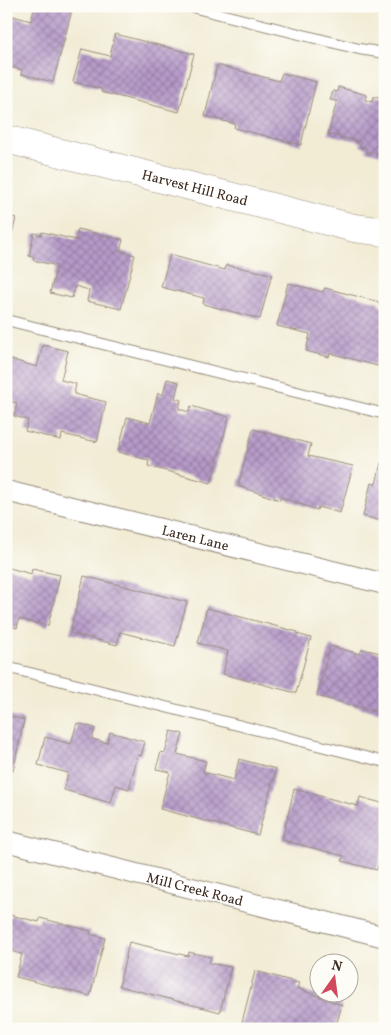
<svg xmlns="http://www.w3.org/2000/svg" width="391" height="1035" viewBox="0 0 391 1035" font-family="Vollkorn,serif">
<style>
.building{fill:url(#building-cross-hatch)}
.lines{fill:none;stroke-linecap:round;stroke-linejoin:round}
.lane-casing{stroke:#968b7a;stroke-width:12}
.street-casing{stroke:#968b7a;stroke-width:22}
.secondary-casing{stroke:#968b7a;stroke-width:29}
.lane{stroke:#fff;stroke-width:10}
.street{stroke:#fff;stroke-width:20}
.secondary{stroke:#fff;stroke-width:28}
.labels{text-anchor:middle;stroke-width:4;stroke-linejoin:round;paint-order:stroke}
.street-label{font-size:14px;fill:#3b2a1e;stroke:#fdfcf7}
</style>
<defs>
<pattern id="building-cross-hatch" width="8" height="8" patternUnits="userSpaceOnUse" patternTransform="scale(1.25)"><rect width="8" height="8" fill="#b69ac9"/><path d="M0 0l8 8M0 8l8-8" fill="none" stroke="#957ea3"/></pattern>
</defs>
<rect width="100%" height="100%" fill="#fdfcf7"/>
<filter id="ink" filterUnits="userSpaceOnUse"><feTurbulence type="fractalNoise" baseFrequency=".02" numOctaves="2"/><feDisplacementMap in="SourceGraphic" scale="10" xChannelSelector="R" yChannelSelector="G"/><feConvolveMatrix kernelMatrix="1 2 1 2 8 2 1 2 1" color-interpolation-filters="sRGB"/></filter>
<filter id="wash" filterUnits="userSpaceOnUse"><feTurbulence type="fractalNoise" baseFrequency=".0096" numOctaves="4" result="noise"/><feDisplacementMap in="SourceGraphic" scale="20" xChannelSelector="R" yChannelSelector="G"/><feGaussianBlur stdDeviation="1.12" result="paint"/><feColorMatrix in="noise" values="0 0 0 0 0 0 0 0 0 0 0 0 0 0 0 0 0 1.4 0 .05"/><feComposite in="paint" operator="in"/></filter>
<g filter="url(#wash)">
<rect width="100%" height="100%" fill="#f2ecd5"/>
<g id="blocks">
<path class="building" d="M 35,6 L 73,6 L 53,82 L 21,74 L 22,70 L 6,66 L 6,14 L 31,21 Z
M 115,34 L 194,54 L 179,112 L 101,92 L 102,89 L 73,82 L 82,49 L 110,56 Z
M 217,65 L 279,81 L 282,73 L 316,82 L 301,145 L 234,128 L 235,124 L 205,116 Z
M 338,87 L 367,95 L 365,100 L 372,102 L 373,97 L 385,96 L 385,156 L 366,151 L 367,148 L 360,146 L 361,142 L 328,134 L 337,101 L 330,100 L 333,91 L 337,92 Z
M 6,215 L 16,218 L 7,254 L 6,254 Z
M 78,229 L 123,240 L 120,251 L 135,255 L 121,309 L 87,301 L 89,290 L 75,286 L 72,298 L 50,293 L 57,266 L 33,260 L 34,257 L 29,256 L 34,233 L 41,235 L 42,232 L 76,240 Z
M 170,255 L 225,270 L 226,265 L 272,274 L 260,319 L 203,304 L 204,298 L 161,287 Z
M 288,283 L 323,292 L 325,288 L 379,302 L 379,305 L 385,307 L 385,351 L 381,367 L 330,353 L 329,357 L 306,351 L 310,334 L 277,326 Z
M 43,345 L 68,351 L 61,380 L 76,384 L 74,394 L 106,402 L 97,442 L 62,434 L 61,440 L 25,431 L 28,420 L 14,416 L 17,403 L 6,401 L 6,358 L 37,367 Z
M 167,379 L 179,382 L 175,398 L 181,400 L 179,409 L 189,412 L 191,406 L 229,417 L 211,483 L 148,466 L 149,460 L 118,452 L 127,417 L 150,423 L 158,393 L 163,395 Z
M 253,429 L 311,444 L 308,456 L 353,466 L 340,513 L 318,507 L 317,510 L 280,497 L 280,500 L 238,486 Z
M 381,463 L 385,464 L 385,522 L 363,516 L 371,483 L 376,484 Z
M 6,567 L 31,574 L 32,569 L 60,575 L 48,626 L 19,619 L 17,628 L 6,625 Z
M 84,576 L 187,602 L 175,646 L 120,632 L 117,645 L 70,633 Z
M 207,608 L 298,632 L 297,634 L 311,638 L 296,693 L 223,674 L 228,651 L 198,643 Z
M 330,646 L 360,654 L 362,649 L 385,654 L 385,724 L 379,722 L 381,713 L 317,696 Z
M 6,715 L 24,720 L 13,771 L 6,769 Z
M 77,723 L 95,728 L 92,739 L 107,743 L 110,732 L 145,742 L 141,756 L 138,755 L 129,789 L 116,785 L 111,803 L 64,790 L 68,773 L 38,765 L 45,737 L 71,744 Z
M 171,731 L 183,734 L 177,754 L 206,761 L 203,772 L 234,780 L 239,759 L 276,769 L 258,835 L 160,809 L 170,772 L 156,769 L 161,752 L 165,753 Z
M 294,789 L 358,806 L 360,797 L 385,804 L 385,839 L 377,870 L 342,861 L 344,856 L 282,840 Z
M 10,915 L 39,922 L 40,918 L 91,931 L 90,934 L 105,938 L 90,996 L 16,977 L 22,954 L 6,950 L 6,931 Z
M 129,942 L 188,956 L 189,952 L 211,957 L 209,963 L 231,967 L 220,1012 L 119,986 Z
M 255,971 L 299,983 L 297,988 L 342,1005 L 335,1029 L 250,1029 L 241,1026 Z"/>
</g>
</g>
<g filter="url(#ink)">
<use href="#blocks" fill-opacity="0" stroke="#968b7a" stroke-width="1"/>
<g class="lines">
<g class="lane-casing">
<path id="lane" d="M 188,6 L 359,49 L 385,53
M 6,320 L 385,414
M 6,667 L 385,762"/>
</g>
<g class="street-casing">
<g id="street">
<path id="s1" d="M 6,491 L 385,584"/>
<path id="s2" d="M 6,841 L 385,937"/>
</g>
</g>
<g class="secondary-casing">
<g id="secondary">
<path id="s3" d="M 6,139 L 354,228 L 385,232"/>
</g>
</g>
<use href="#lane" class="lane"/>
<use href="#street" class="street"/>
<use href="#secondary" class="secondary"/>
</g>
</g>
<g class="labels">
<g class="street-label">
<text dy="5" stroke="none"><textPath href="#s3" startOffset="195">Harvest Hill Road</textPath></text>
<text dy="5" stroke="none"><textPath href="#s1" startOffset="195">Laren Lane</textPath></text>
<text dy="5" stroke="none"><textPath href="#s2" startOffset="195">Mill Creek Road</textPath></text>
</g>
</g>
<rect width="391" height="1035" fill="none" stroke="#fdfcf7" stroke-width="25"/>
<g transform="translate(334 978) rotate(14)"><circle r="24" fill="#fdfcf7" stroke="#afa8a0"/>
<path d="M0-4L9 19L0 12L-9 19Z" fill="#d1495b"/>
<text y="-8" font-size="14" font-weight="bold" text-anchor="middle" fill="#3b2a1e">N</text>
</g>
</svg>
